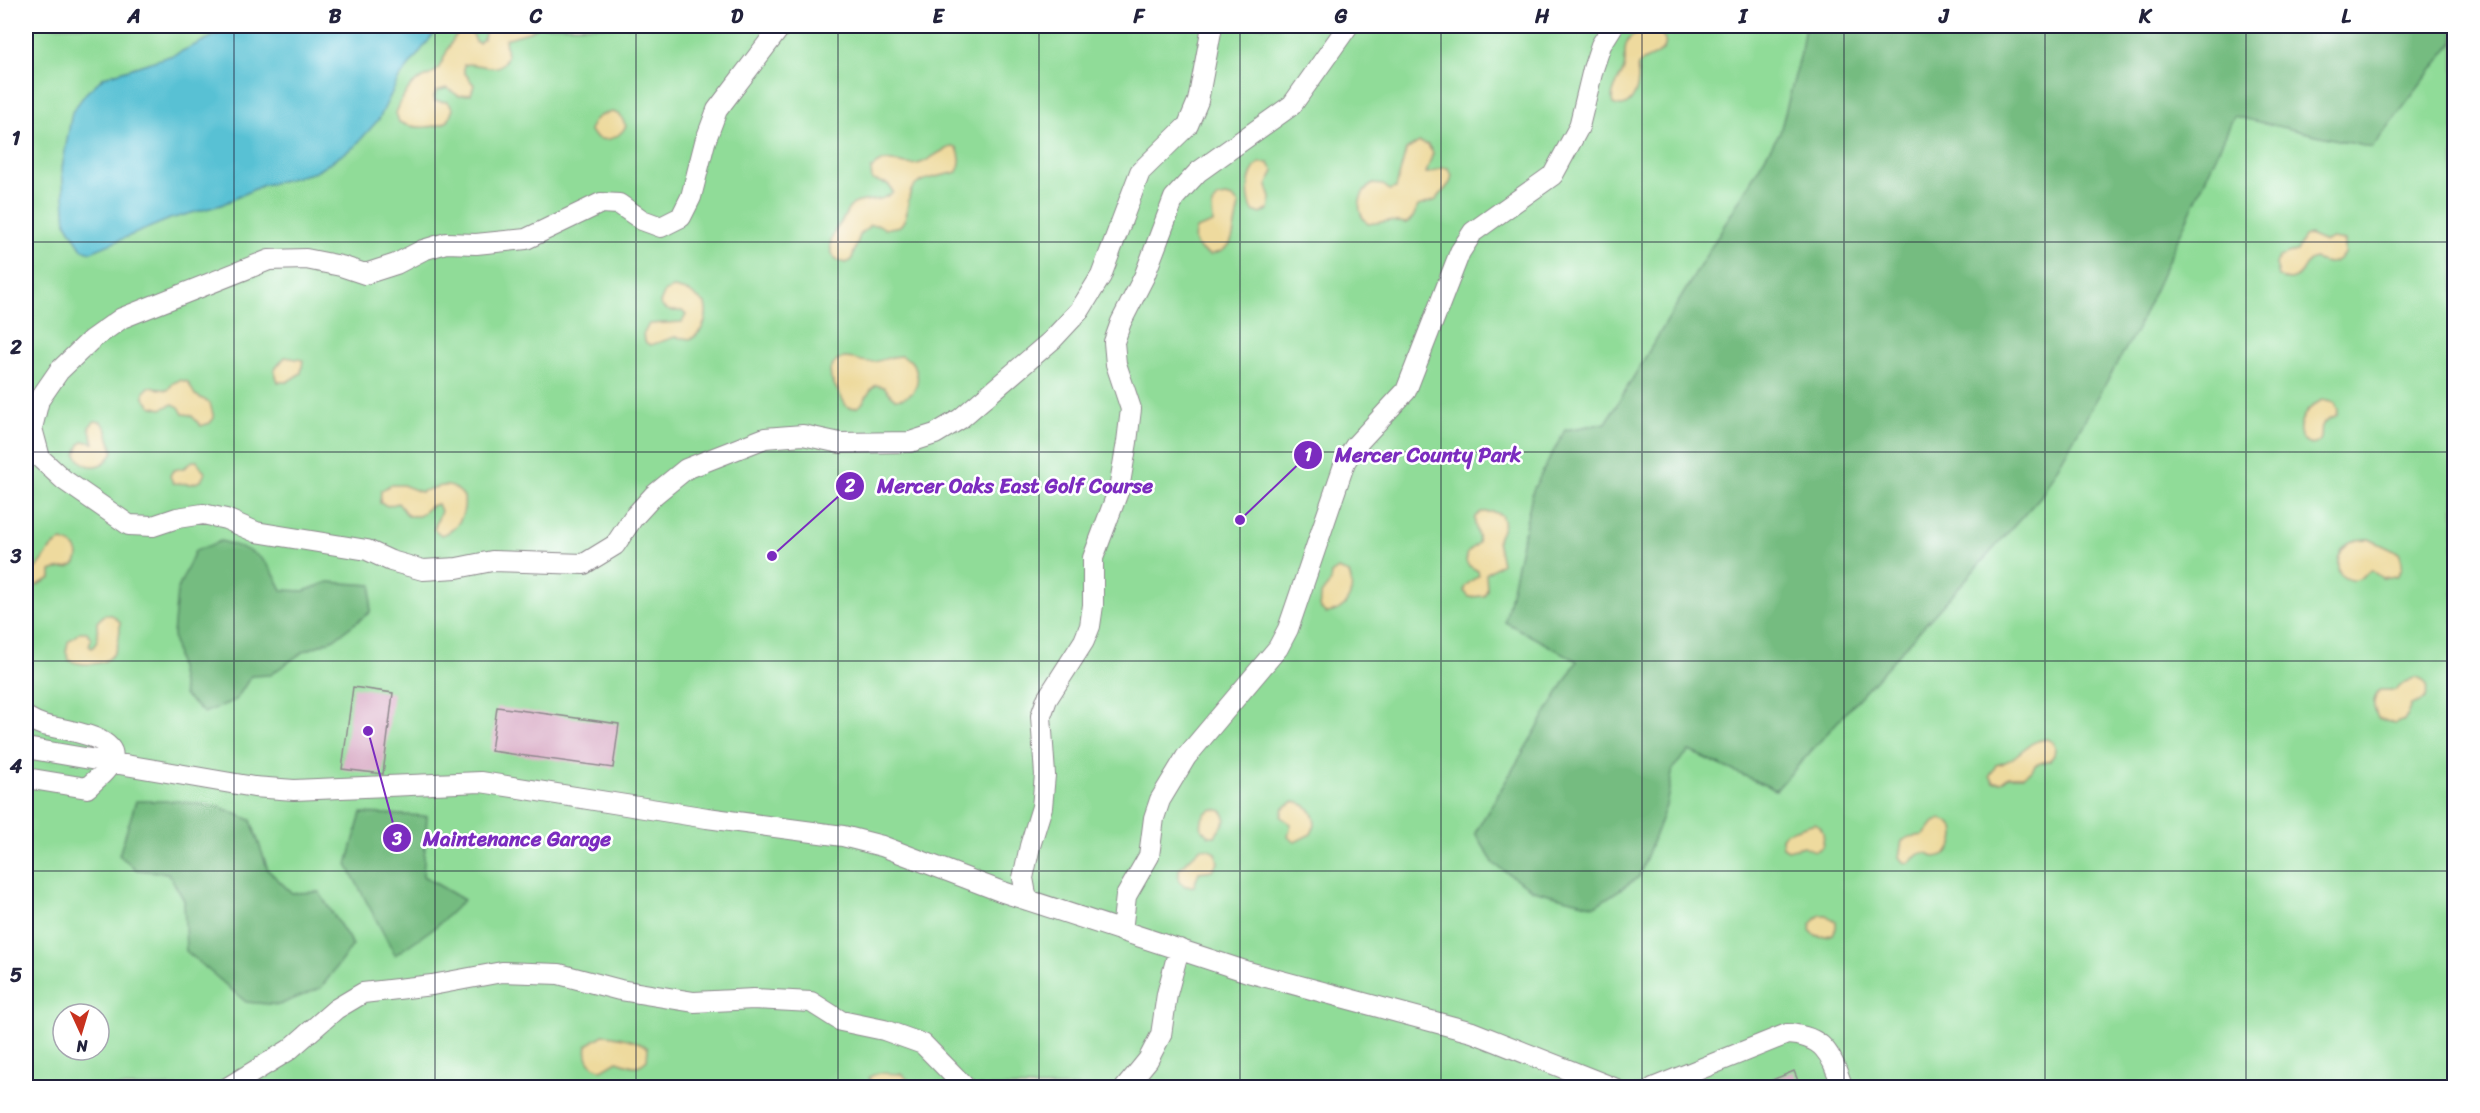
<svg xmlns="http://www.w3.org/2000/svg" width="2480" height="1113" viewBox="0 0 2480 1113" font-family="Sriracha,sans-serif">
<style>
.green{fill:#90dc98;stroke:#597f6a;stroke-width:1.5;fill-rule:evenodd}
.forest{fill:#74bc80;stroke:#4b6f5e;stroke-width:1.5}
.sand{fill:#eeda9e;stroke:#887e6c;stroke-width:1.5}
.water{fill:#58c1d4;stroke:#3d7288;stroke-width:1.5}
.building{fill:#daaec7}
.lines{fill:none;stroke-linecap:round;stroke-linejoin:round}
.minor-casing{stroke:#8d888c;stroke-width:22}
.minor{stroke:#fff;stroke-width:20}
.grid{fill:none;stroke:#22223b;stroke-width:1.5;stroke-opacity:0.55}
.leader{fill:none;stroke:#7b2cbf;stroke-width:2}
.callout-dot{fill:#7b2cbf;stroke:#fff;stroke-width:2}
.mark-label{font-size:18px;text-anchor:middle;font-weight:bold;fill:#fff}
.callout-label{font-size:21px;text-anchor:middle;font-weight:bold;fill:#7b2cbf;stroke:#fff;stroke-width:5;stroke-linejoin:round;paint-order:stroke}
.neatline{fill:none;stroke:#22223b;stroke-width:2}
.grid-label{font-size:20px;text-anchor:middle;font-weight:bold;fill:#22223b}
</style>
<rect width="100%" height="100%" fill="#fff"/>
<filter id="ink" filterUnits="userSpaceOnUse"><feTurbulence type="fractalNoise" baseFrequency=".0167" numOctaves="2"/><feDisplacementMap in="SourceGraphic" scale="12" xChannelSelector="R" yChannelSelector="G"/><feConvolveMatrix kernelMatrix="1 2 1 2 8 2 1 2 1" color-interpolation-filters="sRGB"/></filter>
<filter id="wash" filterUnits="userSpaceOnUse"><feTurbulence type="fractalNoise" baseFrequency=".008" numOctaves="4" result="noise"/><feDisplacementMap in="SourceGraphic" scale="24" xChannelSelector="R" yChannelSelector="G"/><feGaussianBlur stdDeviation="1.35" result="paint"/><feColorMatrix in="noise" values="0 0 0 0 0 0 0 0 0 0 0 0 0 0 0 0 0 1.4 0 .05"/><feComposite in="paint" operator="in"/></filter>
<g filter="url(#wash)">
<rect width="100%" height="100%" fill="#f8eddd"/>
<path class="green" d="M 26,26 L 2454,26 L 2454,1087 L 26,1087 ZM 63,1014 L 99,1014 L 99,1050 L 63,1050 Z"/>
<path class="forest" d="M 1805,26 L 2454,26 L 2454,41 L 2372,148 L 2234,116 L 2137,329 L 2041,496 L 1776,790 L 1689,751 L 1673,768 L 1666,806 L 1639,877 L 1595,906 L 1533,890 L 1494,864 L 1475,833 L 1577,661 L 1505,622 L 1533,490 L 1565,430 L 1606,423 L 1780,132 L 1800,57 Z
M 221,541 C 255,551 267,556 282,590 L 304,591 L 328,582 L 372,585 L 370,612 L 334,639 L 303,652 L 270,675 L 251,676 L 236,700 L 204,713 L 184,695 L 173,635 L 177,591 L 195,551 Z
M 136,801 L 178,801 L 220,807 L 251,820 L 268,870 L 292,893 L 319,892 L 353,945 L 321,988 L 279,1005 L 246,1002 L 186,951 L 184,900 L 168,873 L 137,870 L 119,855 Z
M 361,813 L 427,816 L 423,876 L 464,900 L 438,925 L 395,955 L 347,865 Z"/>
<path class="sand" d="M 487,26 L 539,26 L 529,32 L 505,39 L 507,57 C 498,78 478,60 464,65 L 464,72 L 474,85 L 471,94 L 459,96 L 447,88 L 437,91 L 434,96 L 435,101 L 448,102 L 453,109 L 448,121 C 435,129 412,129 399,122 L 396,113 C 400,102 408,86 417,81 C 424,77 433,75 438,69 C 446,57 448,43 459,32 L 468,32 L 473,34 L 476,42 L 479,43 L 484,38 Z
M 1649,31 L 1661,33 C 1678,56 1641,56 1638,66 C 1636,69 1639,76 1638,80 C 1637,94 1629,112 1613,104 C 1609,93 1620,79 1624,69 C 1627,59 1622,50 1628,41 C 1633,33 1641,33 1649,31 Z
M 613,112 L 620,115 L 626,126 C 619,139 600,146 590,131 C 592,118 601,114 613,112 Z
M 1419,142 L 1428,145 L 1433,153 L 1426,173 C 1434,175 1439,165 1448,168 L 1452,175 L 1450,183 L 1436,200 L 1418,206 L 1413,217 L 1407,223 L 1389,221 L 1368,224 C 1355,212 1357,193 1373,184 L 1383,185 L 1390,190 L 1396,188 L 1406,150 Z
M 952,147 L 957,148 C 961,156 962,163 957,172 C 945,176 920,177 912,189 C 905,201 911,215 900,226 L 885,229 L 879,225 L 870,225 L 860,235 L 851,261 L 845,263 L 836,260 C 826,247 831,236 839,225 C 845,218 847,206 856,203 C 869,198 882,203 893,192 L 888,184 L 872,180 L 871,169 C 890,151 898,168 917,164 C 930,162 938,150 952,147 Z
M 1259,163 L 1268,163 L 1274,171 L 1267,186 L 1271,198 L 1269,209 L 1261,214 L 1253,211 C 1246,197 1246,174 1259,163 Z
M 1225,196 L 1233,198 L 1239,205 L 1233,236 L 1230,244 L 1222,251 L 1210,255 C 1197,249 1191,243 1196,229 L 1213,223 L 1212,205 L 1217,198 Z
M 2309,235 L 2325,242 L 2333,239 L 2344,241 L 2344,254 C 2334,266 2327,264 2314,259 L 2309,261 C 2301,274 2295,286 2279,277 L 2276,264 L 2279,257 L 2297,251 L 2304,237 Z
M 674,288 L 690,292 L 705,304 C 709,318 703,332 691,339 L 675,337 L 651,345 L 646,343 L 643,335 L 649,324 L 682,322 L 686,315 L 682,311 C 673,311 664,312 660,303 L 665,291 Z
M 901,356 L 910,360 C 923,376 919,398 895,399 L 884,387 L 876,385 C 863,394 866,412 847,407 L 831,379 L 830,370 C 841,348 856,363 872,362 C 882,361 890,356 901,356 Z
M 285,357 L 303,360 L 301,373 L 287,382 L 278,382 L 274,370 Z
M 180,380 L 188,382 L 195,395 L 210,403 L 214,418 L 210,423 L 201,426 L 191,415 L 183,414 L 179,407 L 173,404 L 161,409 L 151,406 L 144,398 L 144,392 L 149,387 L 168,390 L 173,383 Z
M 2322,400 L 2335,403 L 2338,410 L 2337,415 C 2332,418 2324,420 2322,426 C 2320,431 2324,439 2317,443 C 2302,452 2285,420 2322,400 Z
M 95,421 L 101,422 L 106,428 L 113,451 C 106,469 84,472 76,454 L 80,444 L 84,441 L 94,443 L 89,427 Z
M 193,461 L 197,461 L 205,473 L 201,481 L 192,484 L 173,483 L 170,476 C 173,468 176,470 183,468 C 187,467 189,463 193,461 Z
M 390,485 L 403,485 L 421,492 C 437,487 452,479 464,497 C 466,514 458,531 441,535 L 434,529 L 441,511 L 438,504 L 431,506 L 419,516 L 408,516 L 398,503 L 388,506 L 380,503 L 381,491 Z
M 1481,512 L 1494,512 L 1501,515 C 1507,527 1501,530 1497,541 L 1502,563 L 1486,574 L 1487,590 L 1484,596 L 1469,597 L 1464,591 L 1465,586 L 1479,575 L 1478,571 L 1468,565 L 1466,561 L 1468,552 L 1478,543 C 1480,534 1473,527 1475,517 Z
M 2369,539 L 2399,553 C 2403,563 2404,568 2397,576 L 2382,578 L 2372,571 C 2364,573 2360,582 2351,580 C 2331,577 2336,550 2350,542 C 2355,540 2363,539 2369,539 Z
M 62,541 C 73,544 82,550 76,563 C 69,571 60,566 51,571 L 51,578 L 26,591 L 26,549 L 31,554 L 31,566 L 36,568 C 46,560 48,545 62,541 Z
M 1338,569 L 1349,573 C 1356,592 1347,612 1326,613 L 1321,609 C 1317,597 1322,592 1330,583 L 1331,574 Z
M 104,615 L 112,615 L 120,622 C 120,646 116,665 87,664 C 80,664 75,663 69,660 L 66,652 L 68,642 L 80,632 L 87,632 L 91,639 L 89,646 L 92,648 C 100,641 97,632 97,622 Z
M 2414,678 C 2428,680 2431,688 2424,700 L 2411,705 L 2405,720 L 2395,724 L 2378,718 C 2372,706 2372,700 2380,690 L 2396,690 L 2405,682 Z
M 2047,739 L 2053,742 L 2055,748 L 2054,755 L 2050,760 L 2035,765 L 2031,771 L 2023,776 L 2009,776 L 2001,782 L 1994,782 L 1990,776 L 1996,765 C 2019,761 2023,741 2047,739 Z
M 1293,802 C 1307,803 1314,811 1315,825 L 1311,834 L 1295,842 L 1288,837 L 1291,824 L 1281,817 L 1283,808 Z
M 1214,809 L 1222,811 L 1226,820 L 1215,836 L 1209,836 L 1202,830 C 1200,820 1203,811 1214,809 Z
M 1941,819 L 1949,822 L 1954,828 C 1957,842 1952,854 1936,857 C 1920,849 1922,853 1909,863 L 1903,862 L 1899,857 L 1902,841 L 1909,837 L 1924,835 L 1934,822 Z
M 1815,823 C 1825,828 1825,837 1822,847 C 1814,854 1811,849 1804,846 L 1788,850 L 1783,847 L 1782,838 L 1786,832 Z
M 1201,848 L 1209,849 L 1216,853 L 1218,863 L 1212,870 L 1199,872 L 1194,886 L 1185,886 L 1179,881 L 1179,869 Z
M 1820,915 L 1826,915 L 1836,922 L 1836,928 L 1833,934 C 1824,938 1816,938 1810,930 L 1811,924 Z
M 603,1035 C 613,1035 641,1041 648,1048 L 647,1060 C 636,1071 629,1064 617,1061 L 602,1070 C 589,1066 585,1057 587,1045 Z
M 878,1073 L 901,1074 L 910,1081 L 910,1087 L 871,1087 L 869,1077 Z"/>
<path class="water" d="M 235,26 L 443,26 L 436,31 L 398,80 L 379,119 L 354,147 L 316,172 L 261,186 L 221,205 L 170,219 L 91,252 L 82,249 L 66,223 L 62,168 L 72,112 L 86,93 L 104,77 L 176,54 Z"/>
<g id="blocks">
<path class="building" d="M 353,687 L 393,693 L 383,774 L 342,769 Z
M 497,707 L 619,724 L 613,768 L 491,751 Z
M 1794,1071 L 1801,1088 L 1755,1088 L 1755,1087 Z"/>
</g>
</g>
<g filter="url(#ink)">
<use href="#blocks" fill-opacity="0" stroke="#8d888c" stroke-width="1.5"/>
<g class="lines">
<g class="minor-casing">
<path id="minor" d="M 781,26 L 717,110 L 705,142 L 691,197 L 681,217 L 661,227 L 642,220 L 619,204 L 601,203 L 526,239 L 476,244 L 446,243 L 423,250 L 396,264 L 365,274 L 341,266 L 306,259 L 269,260 L 122,318 L 91,340 L 59,371 L 39,400 L 32,428 L 40,458 L 64,480 L 129,525 L 153,526 L 177,518 L 203,514 L 226,519 L 256,532 L 367,550 L 391,561 L 423,570 L 457,568 L 492,561 L 584,564 L 615,545 L 633,518 L 654,495 L 686,469 L 765,438 L 803,435 L 840,443 L 910,442 L 935,434 L 960,419 L 1052,340 L 1080,310 L 1101,276 L 1140,172 L 1188,125 L 1198,101 L 1212,26
M 26,717 C 31,720 37,723 43,725 C 57,729 120,735 112,760 C 109,770 95,780 87,788 L 26,778
M 26,748 L 254,787 L 294,790 L 481,782 L 707,818 L 843,836 L 882,846 L 1000,891 L 1248,972 L 1472,1032 L 1614,1088
M 1027,900 L 1023,878 L 1030,846 L 1042,807 L 1045,775 L 1041,716 L 1047,699 L 1084,641 L 1090,626 L 1093,605 L 1093,558 L 1119,489 L 1127,442 L 1131,409 L 1116,364 L 1114,342 L 1121,322 L 1144,277 L 1174,198 L 1198,172 L 1292,105 L 1348,26
M 1122,931 L 1126,896 L 1149,856 L 1154,818 L 1160,800 L 1186,757 L 1278,648 L 1288,629 L 1345,462 L 1355,446 L 1406,391 L 1460,252 L 1473,232 L 1553,175 L 1579,127 L 1593,69 L 1601,45 L 1613,26
M 227,1088 L 289,1050 L 336,1009 L 363,993 L 432,985 L 502,972 L 559,974 L 620,990 L 694,1002 L 754,999 L 811,1002 L 841,1021 L 884,1030 L 923,1044 L 966,1088
M 1125,1088 L 1148,1060 L 1161,1035 L 1167,994 L 1179,949
M 1653,1088 L 1787,1034 C 1826,1036 1831,1056 1843,1088"/>
</g>
<use href="#minor" class="minor"/>
</g>
</g>
<path class="grid" d="M 234,26 L 234,1088M 435,26 L 435,1088M 636,26 L 636,1088M 838,26 L 838,1088M 1039,26 L 1039,1088M 1240,26 L 1240,1088M 1441,26 L 1441,1088M 1642,26 L 1642,1088M 1844,26 L 1844,1088M 2045,26 L 2045,1088M 2246,26 L 2246,1088M 26,242 L 2454,242M 26,452 L 2454,452M 26,661 L 2454,661M 26,871 L 2454,871"/>
<path class="leader" d="M1240 520L1308 455M772 556L850 486M368 731L397 838"/>
<g class="callout-dot">
<circle cx="1240" cy="520" r="6"/>
<circle cx="772" cy="556" r="6"/>
<circle cx="368" cy="731" r="6"/>
<circle cx="1308" cy="455" r="15"/>
<circle cx="850" cy="486" r="15"/>
<circle cx="397" cy="838" r="15"/>
</g>
<g class="mark-label">
<text x="1308" y="461">1</text>
<text x="850" y="492">2</text>
<text x="397" y="845">3</text>
</g>
<g class="callout-label">
<text x="1428" y="462">Mercer County Park</text>
<text x="1015" y="493">Mercer Oaks East Golf Course</text>
<text x="517" y="846">Maintenance Garage</text>
</g>
<rect width="2480" height="1113" fill="none" stroke="#fff" stroke-width="66"/>
<g transform="translate(81 1032) rotate(176)"><circle r="28" fill="#ffffff" stroke="#a7a7b1" stroke-width="1.5"/>
<path d="M0-4.5L10 22L0 15L-10 22Z" fill="#c8321e"/>
<text y="-9" font-size="16" font-weight="bold" text-anchor="middle" fill="#22223b">N</text>
</g>
<rect x="33" y="33" width="2414" height="1047" class="neatline"/>
<g class="grid-label">
<text x="134" y="23">A</text>
<text x="335" y="23">B</text>
<text x="536" y="23">C</text>
<text x="737" y="23">D</text>
<text x="938" y="23">E</text>
<text x="1139" y="23">F</text>
<text x="1341" y="23">G</text>
<text x="1542" y="23">H</text>
<text x="1743" y="23">I</text>
<text x="1944" y="23">J</text>
<text x="2145" y="23">K</text>
<text x="2346" y="23">L</text>
<text x="16" y="145">1</text>
<text x="16" y="354">2</text>
<text x="16" y="563">3</text>
<text x="16" y="773">4</text>
<text x="16" y="982">5</text>
</g>
</svg>
